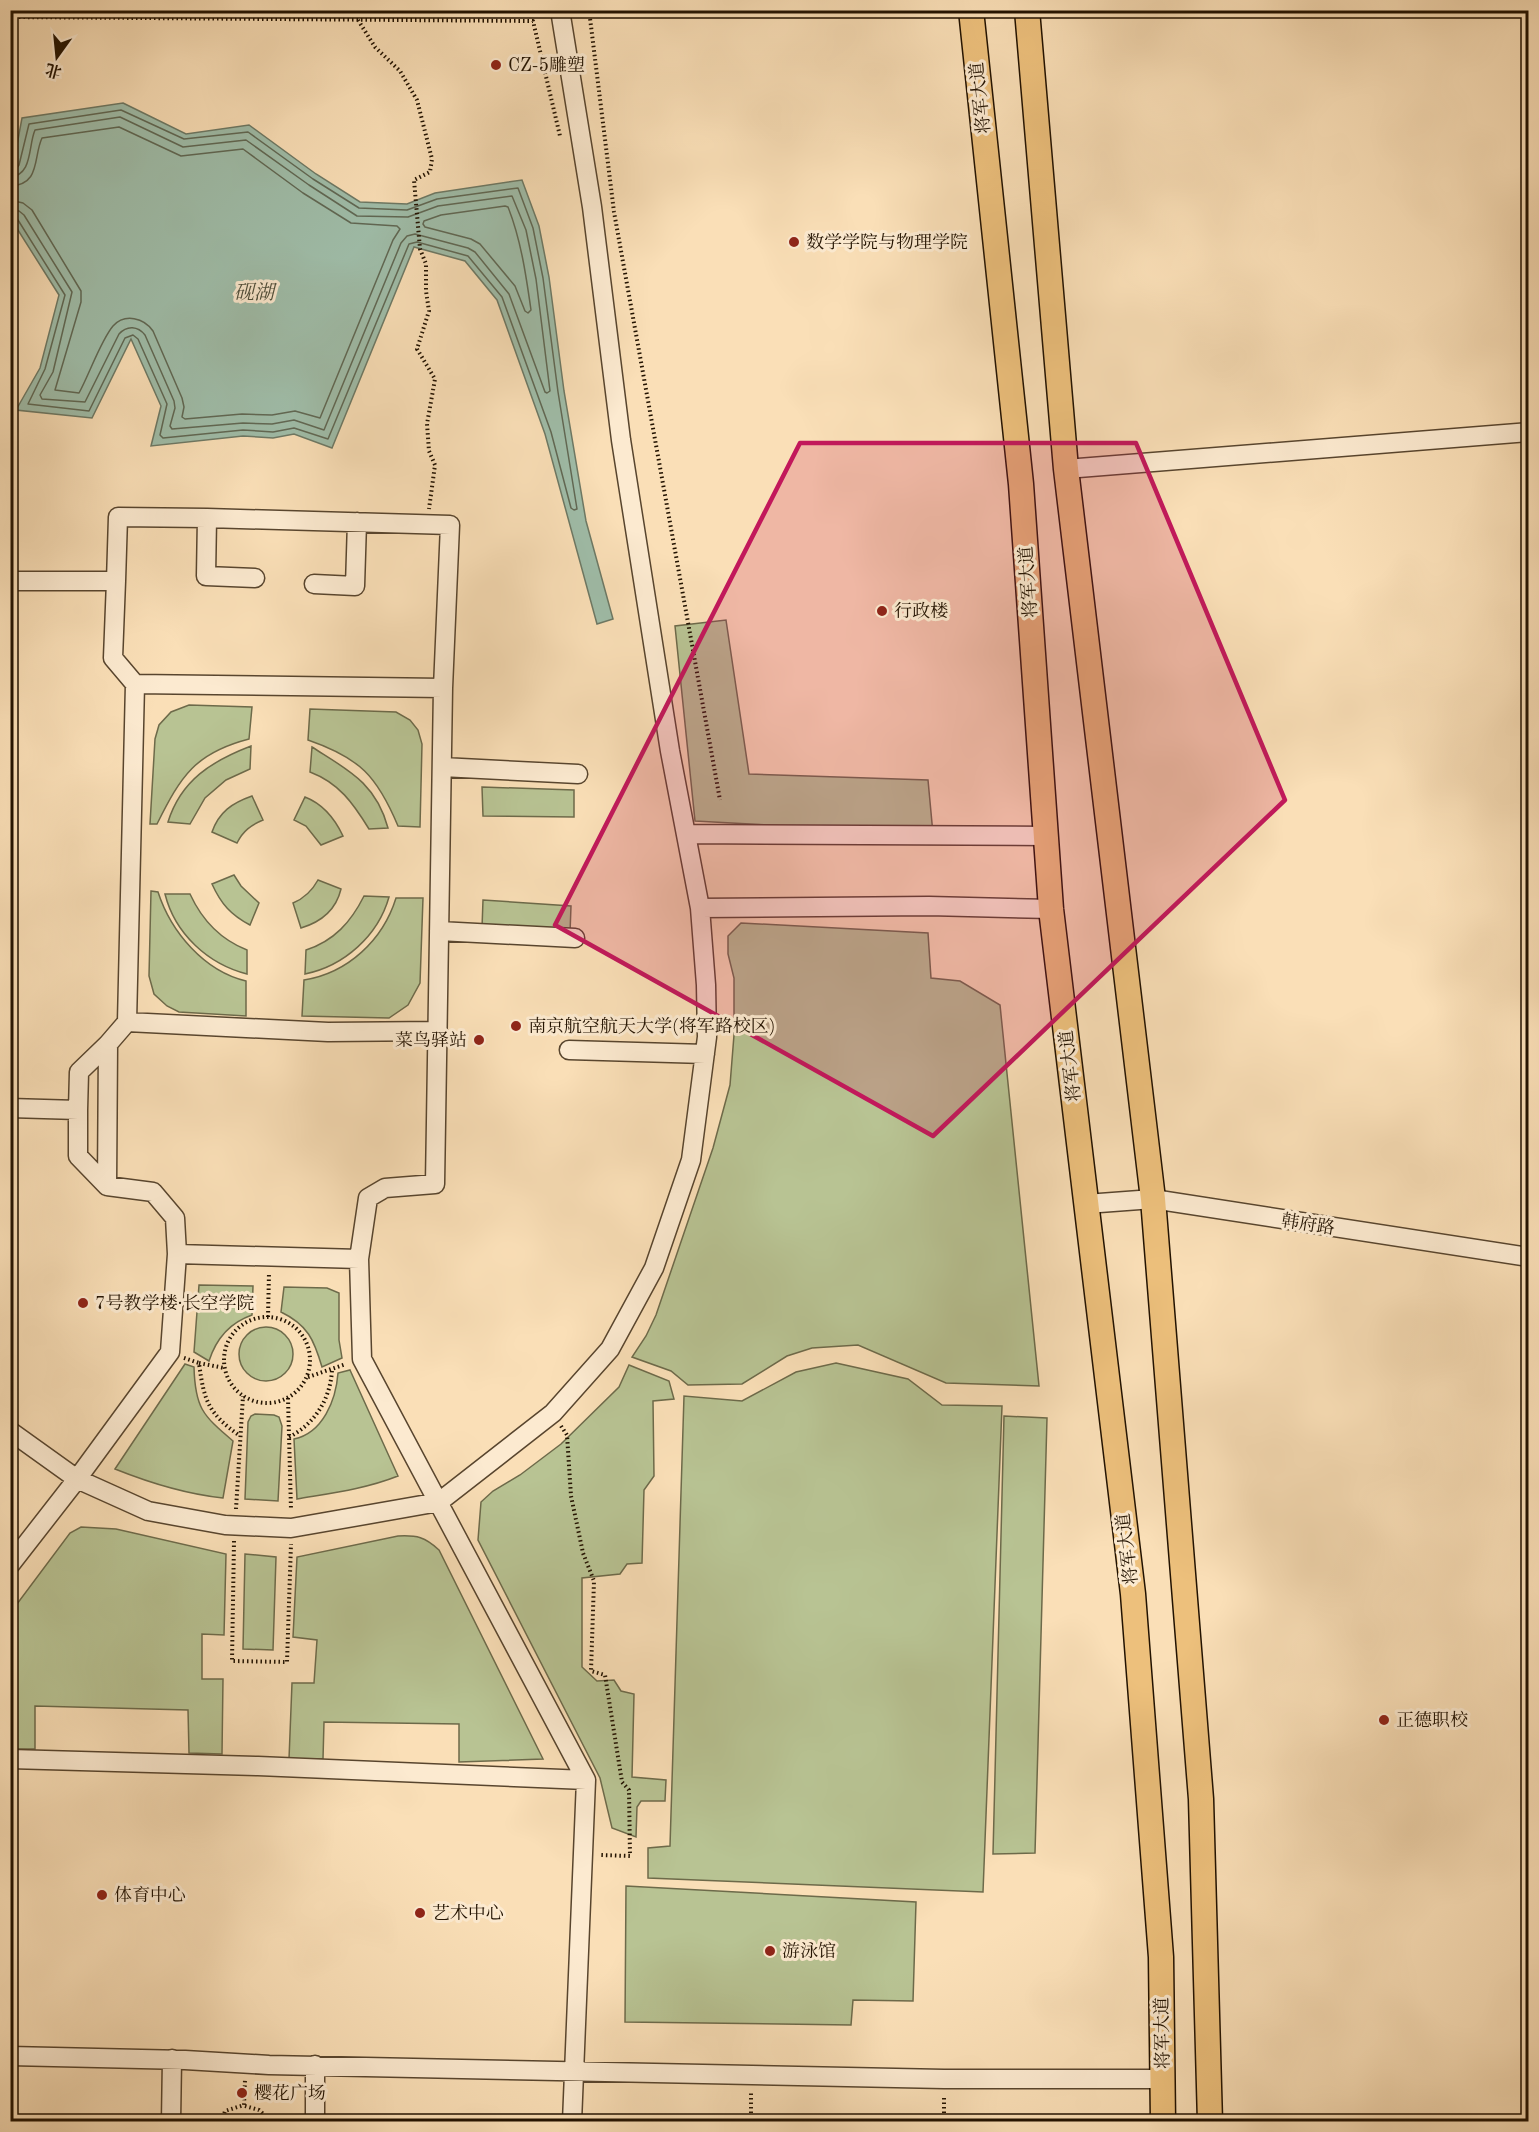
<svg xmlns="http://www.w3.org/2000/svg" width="1539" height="2132" viewBox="0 0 1539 2132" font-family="'Old Standard TT','Noto Serif SC',serif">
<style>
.green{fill:#b8c393;stroke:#6d6a4a;stroke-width:1.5}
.water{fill:#9fbda9;stroke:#6d7965;stroke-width:1.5}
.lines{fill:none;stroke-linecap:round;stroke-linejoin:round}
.shore{stroke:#606854;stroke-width:1.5}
.minor-casing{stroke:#58452e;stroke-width:21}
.major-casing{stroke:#221200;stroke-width:27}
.path{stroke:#221200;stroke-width:4;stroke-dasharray:1.5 3;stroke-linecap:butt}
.minor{stroke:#fcead0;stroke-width:18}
.major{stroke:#edc07c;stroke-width:24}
.marked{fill:#c2185b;fill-opacity:0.2;stroke:#c2185b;stroke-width:4.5;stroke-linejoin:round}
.poi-dot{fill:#8f2418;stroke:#fcead0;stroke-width:2}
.labels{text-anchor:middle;stroke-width:6;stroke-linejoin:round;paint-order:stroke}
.poi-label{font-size:18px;fill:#221200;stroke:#fcead0;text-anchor:start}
.street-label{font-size:18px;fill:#221200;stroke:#fcead0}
.water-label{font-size:20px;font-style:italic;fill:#4e4e3b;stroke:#fcead0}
</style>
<rect width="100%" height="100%" fill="#fadfb7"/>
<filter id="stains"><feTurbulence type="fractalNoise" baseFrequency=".00333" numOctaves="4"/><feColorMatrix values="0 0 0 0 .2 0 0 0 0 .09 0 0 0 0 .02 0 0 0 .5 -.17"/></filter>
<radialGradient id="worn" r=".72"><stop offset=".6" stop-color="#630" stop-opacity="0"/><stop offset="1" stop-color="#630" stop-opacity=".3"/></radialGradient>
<path class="green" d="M 726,620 L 749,774 L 928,780 L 933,834 L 695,821 L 675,626 Z
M 189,705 L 252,707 L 249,739 C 195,753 181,776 157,824 L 150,824 L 155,739 L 159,725 L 171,712 Z
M 310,709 L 396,712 L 410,720 L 418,730 L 422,744 L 420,827 L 398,826 C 377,776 360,758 308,740 Z
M 251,746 L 250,769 L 226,780 L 205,798 L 190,824 L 168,822 C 181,780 212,761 251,746 Z
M 312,747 C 348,770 376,783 388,828 L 369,829 C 353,803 339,783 310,772 Z
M 482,787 L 574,790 L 574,817 L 483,816 Z
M 252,796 L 263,820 C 251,825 243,831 237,843 L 212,832 C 219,812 232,803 252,796 Z
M 305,797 C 323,804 335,819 343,836 L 321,845 L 306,826 L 294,820 Z
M 234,875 L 241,886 L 259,903 L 250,925 C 231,915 221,904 212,884 Z
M 318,880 L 341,889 C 336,910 321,922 301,928 L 293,903 C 305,898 312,891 318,880 Z
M 151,891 L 158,892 C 171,932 204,971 246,981 L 246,1016 L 179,1012 L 167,1006 L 154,994 L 149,976 Z
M 165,894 L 190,894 C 202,920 219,939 247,950 L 247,974 C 208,964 175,934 165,894 Z
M 364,896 L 389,897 C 378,936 344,966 305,974 L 306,950 C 334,941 351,922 364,896 Z
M 396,898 L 423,898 L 420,983 L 408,1005 L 389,1018 L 302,1016 L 304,980 C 348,973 383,940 396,898 Z
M 483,900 L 571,906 L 570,933 L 482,928 Z
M 741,923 L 928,933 L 931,978 L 960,981 L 1000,1005 L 1039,1386 L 946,1383 L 858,1345 L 812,1348 L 787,1356 L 742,1384 L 688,1385 L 671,1371 L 632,1357 L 646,1336 L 656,1315 L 713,1148 L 730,1085 L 734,1035 L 734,978 L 728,954 L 728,936 Z
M 199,1285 L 253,1286 L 252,1315 C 229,1323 216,1339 209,1361 L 194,1352 Z
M 284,1287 L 327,1288 L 339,1293 L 339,1340 L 342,1358 L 322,1367 C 314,1340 308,1325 281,1312 Z
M239 1354a27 27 0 1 1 54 0a27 27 0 1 1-54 0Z
M 836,1363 L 908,1379 L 942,1405 L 1002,1406 L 983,1892 L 648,1878 L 648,1848 L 670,1846 L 684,1396 L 742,1401 L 796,1372 Z
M 185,1364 L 194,1367 C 195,1407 202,1415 233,1441 L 223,1498 C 185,1494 150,1483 115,1469 Z
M 629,1365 L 669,1381 L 674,1399 L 653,1401 L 654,1476 L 644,1490 L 642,1563 L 627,1564 L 620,1574 L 582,1578 L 582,1667 L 597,1681 L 614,1680 L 621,1691 L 634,1694 L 632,1777 L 666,1780 L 665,1801 L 641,1801 L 637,1807 L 636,1837 L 612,1828 L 600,1778 L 478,1540 L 481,1502 L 493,1491 L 520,1475 L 561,1444 L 619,1387 Z
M 350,1370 L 398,1476 C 365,1489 332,1493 297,1499 L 294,1439 C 323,1433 336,1400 338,1373 Z
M 255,1414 L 274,1415 L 279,1417 L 282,1426 L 278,1501 L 245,1499 L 248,1422 L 251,1416 Z
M 1004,1416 L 1047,1418 L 1035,1853 L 993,1854 Z
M 81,1527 L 116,1529 L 226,1554 L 224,1635 L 202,1634 L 202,1679 L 223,1679 L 222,1754 L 189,1753 L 188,1710 L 35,1706 L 35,1749 L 11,1749 L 11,1612 L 70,1533 Z
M 398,1536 C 417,1535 425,1537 439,1550 L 543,1759 L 459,1762 L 459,1724 L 324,1722 L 323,1759 L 289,1759 L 292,1683 L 314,1683 L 317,1640 L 293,1637 L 297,1557 Z
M 245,1554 L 276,1557 L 273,1650 L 243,1649 Z
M 626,1886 L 916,1902 L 913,2001 L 853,2000 L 851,2025 L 625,2022 Z"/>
<path class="water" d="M 123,103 L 186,134 L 249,125 L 316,174 L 360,202 L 407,204 L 435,193 L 522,180 L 539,226 L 549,277 L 564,391 L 586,521 L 613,619 L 597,624 L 545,434 L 497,300 L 465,261 L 414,247 L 332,448 L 294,434 L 273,438 L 243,436 L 151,446 L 161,406 L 131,339 L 92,418 L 16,410 L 40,368 L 59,295 L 11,219 L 11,177 L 22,118 Z"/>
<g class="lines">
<path class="shore" d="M 10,169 L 16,169 L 19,165 L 29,124 L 121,110 L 184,139 L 248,132 L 313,179 L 359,208 L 407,210 L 437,199 L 518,188 L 533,228 L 543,278 L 558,392 L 577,509 L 574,510 L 571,508 L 551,432 L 502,297 L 468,256 L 417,242 L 409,244 L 328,439 L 294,428 L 273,432 L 243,430 L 163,438 L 160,435 L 167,404 L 138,339 L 133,335 L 125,338 L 89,411 L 28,404 L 45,369 L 65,295 L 18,220 L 10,217
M 10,177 C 33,175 28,146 35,130 L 120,117 L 183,147 L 246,140 L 309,185 L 357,216 L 408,217 L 438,206 L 512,196 L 526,230 L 536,279 L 550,391 L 547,393 L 545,392 L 509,294 L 475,252 L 468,248 L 415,234 L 407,236 L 401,243 L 324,430 L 294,420 L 272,424 L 243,423 L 172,429 L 170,426 L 175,408 L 174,401 L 145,335 C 138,326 127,325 119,334 L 85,402 L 42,399 L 40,395 L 53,372 L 72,292 L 24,215 L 19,211 L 10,209
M 10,186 C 41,185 33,157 42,138 L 119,127 L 181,156 L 243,149 L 303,193 L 351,223 L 397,226 L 400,229 L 393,240 L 320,418 L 295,411 L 272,415 L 242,414 L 185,419 L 182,417 L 184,407 L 182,398 L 153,331 C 144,318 125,313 113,326 C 101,340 89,375 79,393 L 55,390 L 81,302 L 81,291 L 32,210 L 23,203 L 10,200
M 505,206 L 508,207 C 521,240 526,275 531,310 L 528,313 L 525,311 L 515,286 L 480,244 L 471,239 L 425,227 L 423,224 L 424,221 L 441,215 Z"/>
<g class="minor-casing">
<path id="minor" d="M 1066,469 L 1528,432
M 207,518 L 450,525 L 443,688 L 435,1184 L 385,1188 L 368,1198 L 359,1259
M 10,581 L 116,581 L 113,658 L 135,684
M 116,581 L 118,517 L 207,518 L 206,576 L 255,578
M 314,584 L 355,586 L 357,522
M 442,767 L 578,774
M 686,834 L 1047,836
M 700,908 L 929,906 L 1051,909
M 439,931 L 575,938
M 127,1022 L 135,684 L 443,688
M 569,1050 L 705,1054
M 10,1108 L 78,1110 L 78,1156 L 107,1186
M 78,1110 L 79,1072 L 108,1044
M 1086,1204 L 1153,1199 L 1528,1257
M 177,1254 L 175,1218 L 153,1192 L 107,1186 L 108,1044 L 127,1022 L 328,1032 L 438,1031
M 10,1431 L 77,1479 L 148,1511 L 225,1525 L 291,1528 L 439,1502 L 553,1413 L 610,1349 L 654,1268 L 691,1160 L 707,1037 L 706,985 L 700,908 L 670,751 L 621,440 L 592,207 L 560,10
M 10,1565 L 77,1479 L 170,1352 L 177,1254 L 359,1259 L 362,1359 L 586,1780 L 572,2122
M 10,1759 L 258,1766 L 586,1780
M 10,2056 L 185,2060 L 269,2065 L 944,2079 L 1162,2079
M 171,2122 L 172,2059
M 315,2122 L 315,2065"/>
</g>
<g class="major-casing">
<path id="major" d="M 971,10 L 1021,484 L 1051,909 L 1133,1594 L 1161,1957 L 1163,2122
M 1027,10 L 1066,469 L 1153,1199 L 1201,1799 L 1210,2122"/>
</g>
<path class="path" d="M 589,10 L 614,212 L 720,800
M 10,17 L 533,21 L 560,136
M 358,20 L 375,47 L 400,71 L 417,100 L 432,159 L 430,172 L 414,180 L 420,249 L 426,264 L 426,291 L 429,311 L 417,349 L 435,379 L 427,424 L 429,451 L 435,465 L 429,509
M224 1360a43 43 0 1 1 86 0a43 43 0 1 1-86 0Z
M 268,1317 L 269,1273
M 184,1358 L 199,1363 C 204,1401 208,1413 240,1436
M 199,1363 L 224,1368
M 308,1377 L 346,1364
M 288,1398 L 291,1510
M 561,1426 L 567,1435 L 571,1496 L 583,1553 L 594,1581 L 591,1671 L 605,1675 L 622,1782 L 629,1790 L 630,1856 L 601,1855
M 289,1437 C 315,1424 331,1398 332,1369
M 236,1509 L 243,1396
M 234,1541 L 232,1661 L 287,1662 L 291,1544
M 245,2106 L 259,2110 L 272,2122
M 222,2122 L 225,2111 L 244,2105 L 245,2080
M 751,2122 L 751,2092
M 944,2122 L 944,2095"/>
<use href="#minor" class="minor"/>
<use href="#major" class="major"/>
</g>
<path class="marked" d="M 800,443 L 1136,443 L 1285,800 L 933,1136 L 555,925 Z"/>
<g class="poi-dot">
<circle cx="496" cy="65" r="6"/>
<circle cx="794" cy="242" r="6"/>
<circle cx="882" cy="611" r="6"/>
<circle cx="516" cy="1026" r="6"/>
<circle cx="479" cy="1040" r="6"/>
<circle cx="83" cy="1303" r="6"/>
<circle cx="1384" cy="1720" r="6"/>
<circle cx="102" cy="1895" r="6"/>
<circle cx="420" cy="1913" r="6"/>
<circle cx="770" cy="1951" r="6"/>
<circle cx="242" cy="2093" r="6"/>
</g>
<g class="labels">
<g class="poi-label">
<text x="508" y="71">CZ-5雕塑</text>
<text x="806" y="248">数学学院与物理学院</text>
<text x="894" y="617">行政楼</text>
<text x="528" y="1032">南京航空航天大学(将军路校区)</text>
<text x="467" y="1046" text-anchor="end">菜鸟驿站</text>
<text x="95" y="1309">7号教学楼·长空学院</text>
<text x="1396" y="1726">正德职校</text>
<text x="114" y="1901">体育中心</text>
<text x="432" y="1919">艺术中心</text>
<text x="782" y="1957">游泳馆</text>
<text x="254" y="2099">樱花广场</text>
</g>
<g class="street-label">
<text transform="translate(980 98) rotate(-96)" y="6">将军大道</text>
<text transform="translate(1028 582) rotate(-94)" y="6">将军大道</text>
<text transform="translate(1070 1066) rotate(-97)" y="6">将军大道</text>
<text transform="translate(1308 1224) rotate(9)" y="6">韩府路</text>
<text transform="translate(1127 1549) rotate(-97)" y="6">将军大道</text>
<text transform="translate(1162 2033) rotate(-91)" y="6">将军大道</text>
</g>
<g class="water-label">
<text x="254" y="299">砚湖</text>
</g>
</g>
<rect width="1539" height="2132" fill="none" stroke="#fadfb7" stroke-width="36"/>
<rect x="12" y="12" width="1515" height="2108" fill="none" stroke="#221200" stroke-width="3"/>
<rect x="18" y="18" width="1503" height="2096" fill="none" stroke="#221200" stroke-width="1.5"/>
<g transform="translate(57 57) rotate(195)" stroke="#fcead0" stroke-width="4.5" paint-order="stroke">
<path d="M0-4.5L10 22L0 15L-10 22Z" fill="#221200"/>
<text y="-9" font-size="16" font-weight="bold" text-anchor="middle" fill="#221200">北</text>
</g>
<rect width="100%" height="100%" filter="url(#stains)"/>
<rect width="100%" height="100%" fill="url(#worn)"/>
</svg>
